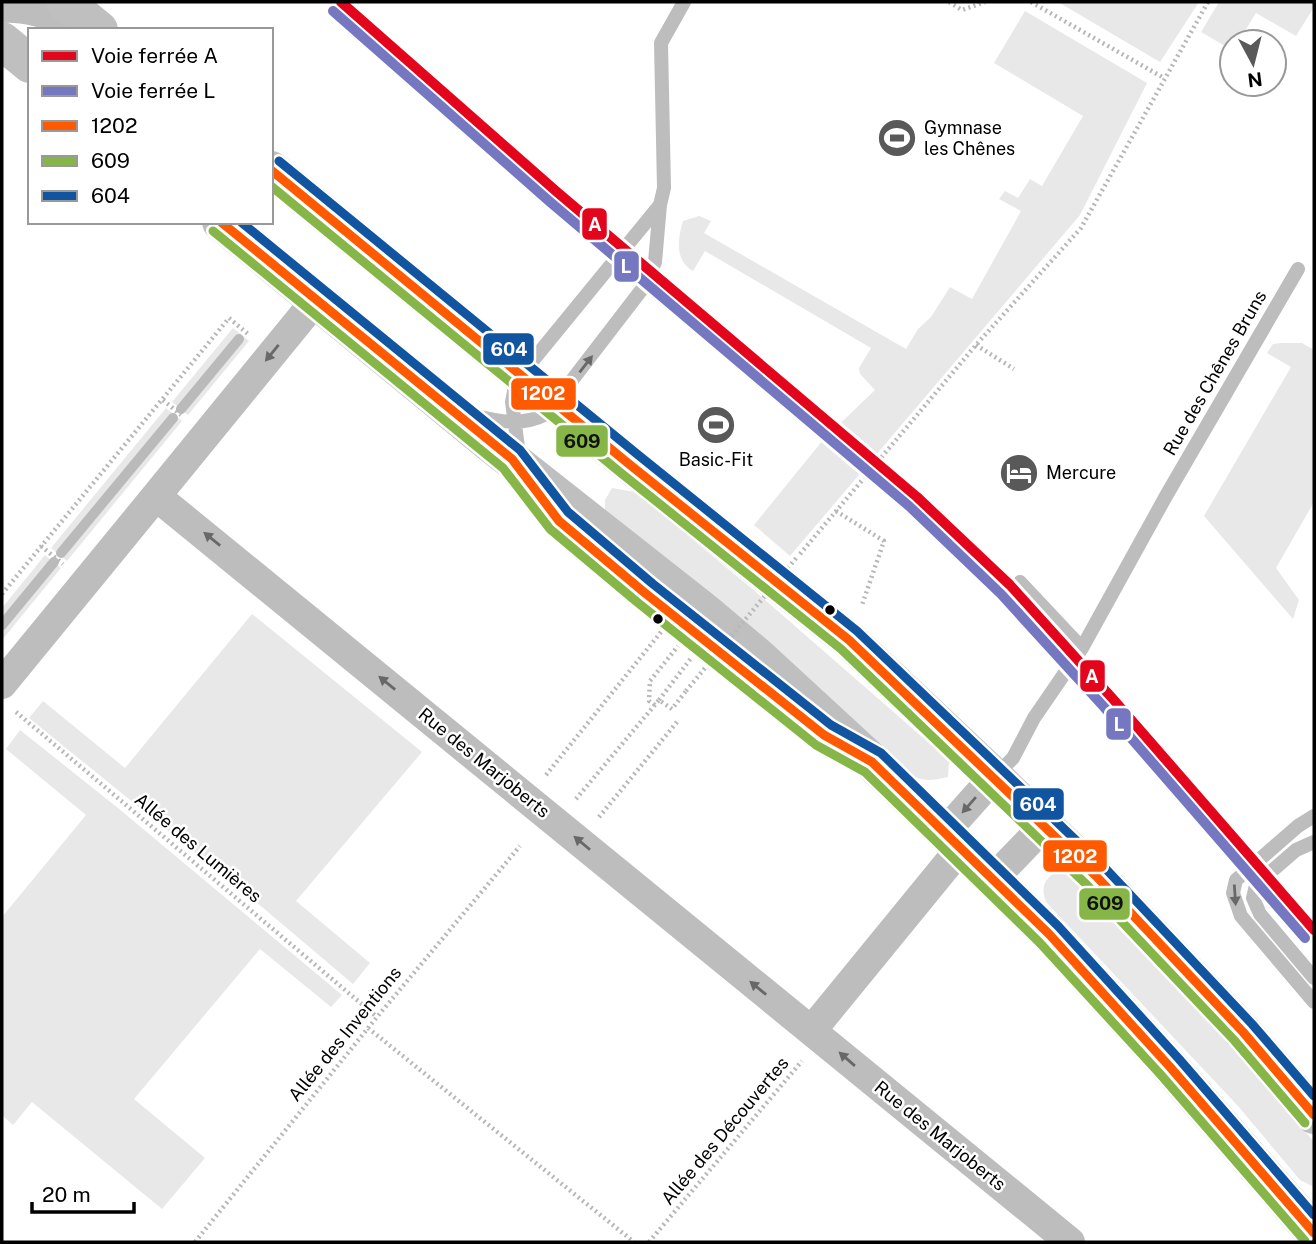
<svg xmlns="http://www.w3.org/2000/svg" width="1316" height="1244" viewBox="0 0 1316 1244" font-family="'Public Sans',sans-serif">
<style>
.green{fill:#e8e8e8}
.lines{fill:none;stroke-linecap:round;stroke-linejoin:round}
.stream{stroke:#bababa;stroke-width:10}
.path{stroke:#b8b8b8;stroke-width:4.5;stroke-dasharray:2 3.5;stroke-linecap:butt}
.lane{stroke:#bdbdbd;stroke-width:14}
.street{stroke:#bdbdbd;stroke-width:30}
.secondary{stroke:#bfbfbf;stroke-width:38}
.path-bridge{stroke:#b8b8b8;stroke-width:4.5;stroke-dasharray:2 3.5;stroke-linecap:butt}
.bus-1-casing{stroke:#fff;stroke-width:14}
.bus-2-casing{stroke:#fff;stroke-width:14}
.bus-3-casing{stroke:#fff;stroke-width:14}
.bus-1{stroke:#ff5a00;stroke-width:9}
.bus-2{stroke:#86b648;stroke-width:9}
.bus-3{stroke:#1154a0;stroke-width:9}
.rail-1-casing{stroke:#fff;stroke-width:16}
.rail-2-casing{stroke:#fff;stroke-width:16}
.rail-1{stroke:#e3051c;stroke-width:10}
.rail-2{stroke:#7577c0;stroke-width:10}
.oneway{fill:#686868}
.bus-dot{fill:#000;stroke:#fff;stroke-width:2.5}
.labels{text-anchor:middle;stroke-width:5;stroke-linejoin:round;paint-order:stroke}
.poi-label{font-size:18px;fill:#000;stroke:#fff;text-anchor:start}
.street-label{font-size:18px;fill:#000;stroke:#fff}
.line-badge{stroke:#fff;stroke-width:2.5}
.badge-label{font-size:19px;text-anchor:middle;font-weight:bold;fill:#fff}
.pale-badge-label{font-size:19px;text-anchor:middle;font-weight:bold;fill:#111}
</style>
<rect width="100%" height="100%" fill="#fff"/>
<path class="green" d="M 1058,2 L 1199,2 L 1160,62 Z
M 1219,2 L 1314,2 L 1314,7 L 1296,36 L 1256,13 L 1238,42 L 1232,42 L 1232,50 L 1201,32 Z
M 1025,11 L 1147,83 L 1080,215 L 790,556 L 754,525 L 823,440 L 875,390 L 860,374 L 859,368 L 871,348 L 705,251 L 693,271 C 674,260 678,238 683,221 L 699,216 L 711,221 L 704,233 L 906,349 L 918,329 L 931,317 L 950,287 L 972,299 L 1021,211 L 999,199 L 1005,191 L 1018,198 L 1030,179 L 1042,186 L 1083,116 L 994,63 Z
M 233,328 L 249,341 L 188,415 L 172,402 Z
M 1281,343 L 1302,343 L 1314,350 L 1314,502 L 1276,568 L 1299,600 L 1293,619 L 1204,516 L 1291,367 L 1267,353 L 1273,344 Z
M 166,408 L 182,421 L 67,561 L 51,548 Z
M 612,488 L 635,492 L 756,592 L 936,749 L 949,762 L 948,777 C 915,785 914,776 890,756 L 605,510 L 605,500 Z
M 45,555 L 61,568 L 2,640 L 2,608 Z
M 252,614 L 422,752 L 296,901 L 370,963 L 353,984 L 262,907 L 29,718 L 43,701 L 125,768 Z
M 20,730 L 118,808 L 342,995 L 331,1007 L 260,949 L 134,1099 L 205,1158 L 162,1209 L 32,1102 L 13,1125 L 2,1115 L 2,917 L 86,815 L 6,749 Z
M 1059,870 L 1071,874 L 1190,997 L 1314,1142 L 1314,1187 L 1300,1180 L 1238,1106 L 1046,902 C 1040,886 1045,878 1059,870 Z"/>
<g class="lines">
<path class="stream" d="M 181,409 L 239,339
M 61,553 L 173,418
M 2,625 L 54,562"/>
<path class="path" d="M 949,2 L 962,10 L 985,2
M 1031,2 L 1164,78
M 976,345 L 1014,369
M 163,400 L 181,415
M 836,511 L 884,541 L 862,605
M 41,546 L 63,564
M 800,554 L 976,345 L 1081,228 L 1208,2
M 2,594 L 229,318 L 248,334
M 659,700 L 692,657
M 655,705 L 649,701 L 650,681 L 678,646
M 16,712 L 377,1017
M 546,775 L 661,632
M 576,799 L 659,700 L 672,709 L 686,691
M 599,817 L 677,722
M 368,1028 L 634,1242
M 195,1242 L 377,1017 L 520,846
M 649,1242 L 802,1061"/>
<path class="lane" d="M 476,416 C 500,422 523,426 546,414 L 646,284 L 655,262 L 660,205 L 664,188 L 661,43 L 684,2
M 519,455 L 512,402 L 516,381 L 660,205
M 578,536 L 769,692
M 1020,582 L 1082,648
M 995,776 L 1013,758 L 1034,718 L 1082,648 L 1166,496 L 1298,269
M 1314,816 L 1298,826 L 1236,880 L 1233,893 L 1241,916 L 1314,1002
M 1314,842 L 1296,850 L 1266,876 L 1256,885 L 1253,898 L 1260,914 L 1314,978"/>
<path class="street" d="M 2,8 C 32,6 63,20 91,28
M 156,496 L 316,300
M 2,684 L 156,496 L 1070,1242
M 944,833 L 994,777
M 992,880 L 1044,826
M 812,1030 L 960,849"/>
<path class="secondary" d="M 65,2 L 99,30
M 2,41 L 30,64
M 271,170 L 629,464 L 849,640 L 994,777 L 1096,876 L 1243,1032 L 1314,1115
M 221,222 L 490,443 L 707,614 L 758,657 L 872,762 L 1049,934 L 1170,1067 L 1314,1233"/>
<path class="path-bridge" d="M 686,691 L 797,557"/>
<g class="bus-1-casing">
<path id="bus-1" d="M 271,170 L 629,464 L 849,640 L 1096,876 L 1243,1032 L 1314,1115
M 221,222 L 512,459 L 559,521 L 645,593 L 824,735 L 872,762 L 1049,934 L 1170,1067 L 1314,1233"/>
</g>
<g class="bus-2-casing">
<path id="bus-2" d="M 271,186 L 621,473 L 841,649 L 1087,885 L 1234,1040 L 1305,1123
M 213,231 L 503,468 L 550,529 L 637,602 L 816,745 L 865,772 L 1040,943 L 1161,1075 L 1305,1241"/>
</g>
<g class="bus-3-casing">
<path id="bus-3" d="M 279,161 L 637,454 L 857,631 L 1105,868 L 1252,1024 L 1314,1096
M 241,222 L 520,450 L 568,512 L 653,584 L 831,725 L 881,753 L 1058,926 L 1179,1059 L 1314,1215"/>
</g>
<use href="#bus-1" class="bus-1"/>
<use href="#bus-2" class="bus-2"/>
<use href="#bus-3" class="bus-3"/>
<g class="rail-1-casing">
<path id="rail-1" d="M 341,2 L 557,192 L 917,497 L 1010,585 L 1113,699 L 1314,930"/>
</g>
<g class="rail-2-casing">
<path id="rail-2" d="M 333,11 L 549,201 L 909,506 L 1001,594 L 1104,707 L 1305,938"/>
</g>
<use href="#rail-1" class="rail-1"/>
<use href="#rail-2" class="rail-2"/>
</g>
<defs><path id="oneway-solid" d="M-6-.8H1V-3.2L6.5 0L1 3.2V.8H-6Z" transform="scale(1.75)"/></defs>
<g class="oneway">
<use href="#oneway-solid" transform="translate(272 353) rotate(129)"/>
<use href="#oneway-solid" transform="translate(586 364) rotate(-52)"/>
<use href="#oneway-solid" transform="translate(212 539) rotate(-141)"/>
<use href="#oneway-solid" transform="translate(387 683) rotate(-141)"/>
<use href="#oneway-solid" transform="translate(969 805) rotate(131)"/>
<use href="#oneway-solid" transform="translate(582 843) rotate(-140)"/>
<use href="#oneway-solid" transform="translate(1235 895) rotate(86)"/>
<use href="#oneway-solid" transform="translate(758 988) rotate(-141)"/>
<use href="#oneway-solid" transform="translate(847 1059) rotate(-139)"/>
</g>
<defs>
<g id="stadium-disc" transform="scale(2.0125)"><circle r="9.5" fill="#595959" stroke="#fff"/><path d="M0-5a6.5 5 0 1 0 0 10a6.5 5 0 1 0 0-10ZM-3.5-1.8h7v3.6h-7Z" fill="#fff"/></g>
<g id="hotel-disc" transform="scale(2.0125)"><circle r="9.5" fill="#595959" stroke="#fff"/><path d="M-6-4.5h1.5V1H6V5H4.5V3h-9V5H-6ZM-4 0a1.8 1.8 0 1 1 3.6 0ZM.5 0V-2.5h3Q6-2.5 6 0Z" fill="#fff"/></g>
</defs>
<g fill-rule="evenodd">
<use href="#stadium-disc" x="897" y="138"/>
<use href="#stadium-disc" x="716" y="425"/>
<use href="#hotel-disc" x="1019" y="473"/>
</g>
<g class="bus-dot">
<circle cx="830" cy="610" r="6"/>
<circle cx="658" cy="619" r="6"/>
</g>
<g class="labels">
<g class="poi-label">
<text x="924" y="134">Gymnase<tspan x="924" dy="21">les Chênes</tspan></text>
<text x="716" y="466" text-anchor="middle">Basic-Fit</text>
<text x="1046" y="479">Mercure</text>
</g>
<g class="street-label">
<text transform="translate(1215 373) rotate(-60)" y="6">Rue des Chênes Bruns</text>
<text transform="translate(484 763) rotate(39)" y="6">Rue des Marjoberts</text>
<text transform="translate(198 848) rotate(40)" y="6">Allée des Lumières</text>
<text transform="translate(345 1034) rotate(-51)" y="6">Allée des Inventions</text>
<text transform="translate(725 1131) rotate(-50)" y="6">Allée des Découvertes</text>
<text transform="translate(940 1136) rotate(39)" y="6">Rue des Marjoberts</text>
</g>
</g>
<g class="line-badge">
<rect x="581" y="207" width="27" height="34" rx="7" fill="#e3051c"/>
<rect x="613" y="250" width="27" height="33" rx="7" fill="#7577c0"/>
<rect x="482" y="332" width="53" height="34" rx="7" fill="#1154a0"/>
<rect x="510" y="377" width="67" height="34" rx="7" fill="#ff5a00"/>
<rect x="555" y="424" width="54" height="34" rx="7" fill="#86b648"/>
<rect x="1079" y="659" width="27" height="34" rx="7" fill="#e3051c"/>
<rect x="1105" y="707" width="27" height="34" rx="7" fill="#7577c0"/>
<rect x="1012" y="787" width="53" height="34" rx="7" fill="#1154a0"/>
<rect x="1042" y="839" width="66" height="34" rx="7" fill="#ff5a00"/>
<rect x="1078" y="887" width="53" height="34" rx="7" fill="#86b648"/>
</g>
<g class="badge-label">
<text x="595" y="231">A</text>
<text x="626" y="273">L</text>
<text x="509" y="356">604</text>
<text x="543" y="400">1202</text>
<text x="1092" y="683">A</text>
<text x="1119" y="731">L</text>
<text x="1038" y="811">604</text>
<text x="1075" y="863">1202</text>
</g>
<g class="pale-badge-label">
<text x="582" y="448">609</text>
<text x="1105" y="910">609</text>
</g>
<rect width="1316" height="1244" fill="none" stroke="#000000" stroke-width="7"/>
<rect x="28" y="28" width="245" height="196" fill="#ffffff" stroke="#999999" stroke-width="2"/>
<rect x="42" y="51" width="35" height="10" fill="#e3051c" stroke="#999999" stroke-width="2"/>
<text x="91" y="63" font-size="21" fill="#000000">Voie ferrée A</text>
<rect x="42" y="86" width="35" height="10" fill="#7577c0" stroke="#999999" stroke-width="2"/>
<text x="91" y="98" font-size="21" fill="#000000">Voie ferrée L</text>
<rect x="42" y="121" width="35" height="10" fill="#ff5a00" stroke="#999999" stroke-width="2"/>
<text x="91" y="133" font-size="21" fill="#000000">1202</text>
<rect x="42" y="156" width="35" height="10" fill="#86b648" stroke="#999999" stroke-width="2"/>
<text x="91" y="168" font-size="21" fill="#000000">609</text>
<rect x="42" y="191" width="35" height="10" fill="#1154a0" stroke="#999999" stroke-width="2"/>
<text x="91" y="203" font-size="21" fill="#000000">604</text>
<g transform="translate(1253 63) rotate(173)"><circle r="33" fill="#ffffff" stroke="#999999" stroke-width="2"/>
<path d="M0-5L12 26L0 18L-12 26Z" fill="#595959"/>
<text y="-10" font-size="19" font-weight="bold" text-anchor="middle" fill="#000000">N</text>
</g>
<path d="M32 1202v10h102v-10" fill="none" stroke="#000000" stroke-width="3.5"/>
<text x="42" y="1202" font-size="21" fill="#000000" stroke="#ffffff" stroke-width="5" paint-order="stroke">20 m</text>
</svg>
